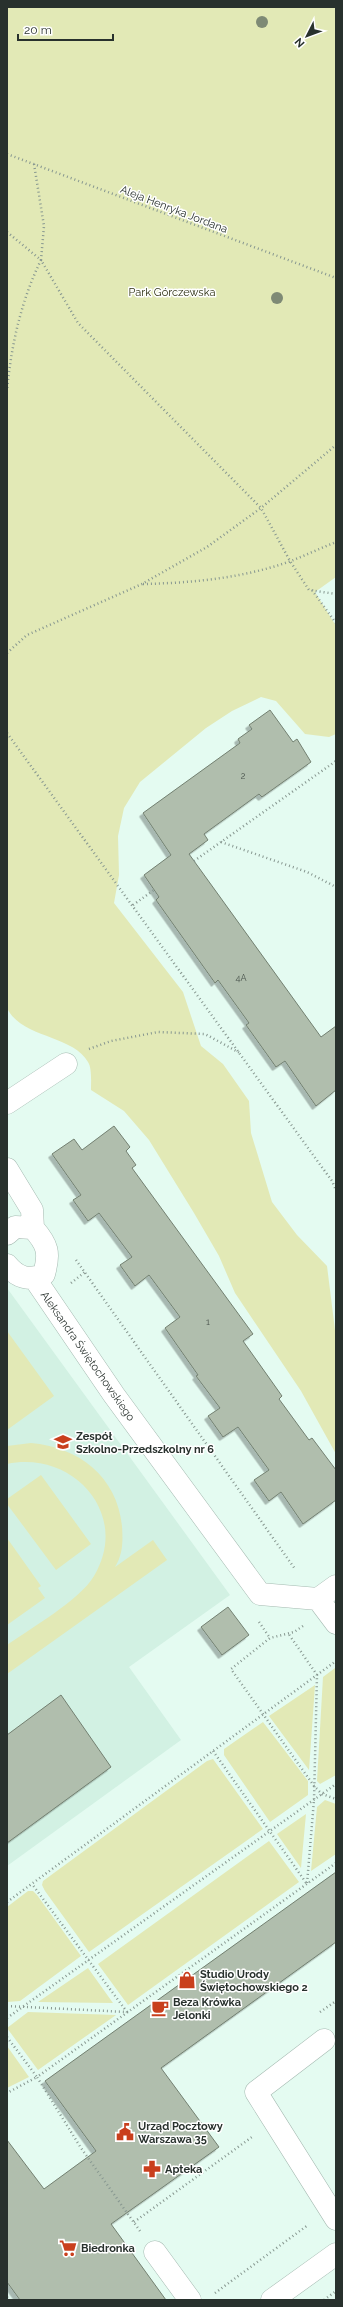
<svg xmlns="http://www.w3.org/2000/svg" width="343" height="2307" viewBox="0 0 343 2307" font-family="Raleway,sans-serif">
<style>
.built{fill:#d2f1e3}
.green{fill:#e2e9b6}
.building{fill:#b0bead;stroke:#738071;filter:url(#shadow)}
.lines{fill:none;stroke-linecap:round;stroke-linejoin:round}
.minor-casing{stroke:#a5bab1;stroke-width:23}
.path{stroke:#879790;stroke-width:2.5;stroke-dasharray:1 3;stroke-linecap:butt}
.minor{stroke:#fff;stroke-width:22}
.tree{fill:#7e8a75}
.labels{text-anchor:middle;stroke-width:3;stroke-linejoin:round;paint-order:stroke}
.number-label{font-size:9px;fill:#4a544d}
.street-label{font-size:11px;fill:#28312d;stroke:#fff}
.park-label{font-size:11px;fill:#2b2e10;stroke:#fff}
.poi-label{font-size:11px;font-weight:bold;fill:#28312d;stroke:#fff;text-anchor:start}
</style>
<defs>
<filter id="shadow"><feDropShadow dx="-3.5" dy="3.5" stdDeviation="0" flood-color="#0004"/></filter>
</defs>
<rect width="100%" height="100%" fill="#e4fbf1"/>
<path class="built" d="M 7,1288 L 230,1595 L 129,1667 L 181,1740 L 7,1866 Z"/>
<path class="green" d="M 7,7 L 336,7 L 336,577 L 315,592 L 336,626 L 336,734 L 329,737 L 305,734 L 276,701 L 261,697 L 232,711 L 206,728 L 140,782 L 124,808 L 118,836 L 119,875 L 114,903 L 183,992 L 201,1046 L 223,1064 L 249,1101 L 251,1133 L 272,1202 L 297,1235 L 327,1266 L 336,1338 L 336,1454 L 301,1391 L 235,1293 L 219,1256 L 194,1213 L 149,1140 L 124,1111 L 91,1090 C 91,1082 92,1068 88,1062 C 73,1035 21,1038 7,1008 Z
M 7,1331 L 54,1396 L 7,1430 Z
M 31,1443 C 78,1447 117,1476 122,1526 C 123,1541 123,1554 115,1567 L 153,1540 L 167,1560 L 7,1674 L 7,1645 C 31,1628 80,1600 94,1576 C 131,1514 73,1450 7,1464 L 7,1446 Z
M 41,1475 L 91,1544 L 56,1570 L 7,1504 L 7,1499 Z
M 7,1538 L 41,1586 L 38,1588 L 45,1598 L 7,1625 Z
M 335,1668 L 336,1775 L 320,1784 L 317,1781 L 323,1677 Z
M 315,1685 L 309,1770 L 269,1716 Z
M 263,1722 L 308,1781 L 308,1795 L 270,1822 L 224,1755 L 224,1749 Z
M 213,1759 L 263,1829 L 89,1952 L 45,1891 L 42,1885 L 43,1881 L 207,1761 Z
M 325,1800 L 336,1804 L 336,1854 L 311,1871 L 317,1807 Z
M 306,1814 L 301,1868 L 277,1834 Z
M 269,1841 L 299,1882 L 128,2005 L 98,1964 Z
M 28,1891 L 33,1891 L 37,1895 L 81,1956 L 20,2001 L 7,2002 L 7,1907 Z
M 88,1968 L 113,2003 L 38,2002 Z
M 28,2012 L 116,2015 L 38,2070 L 7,2028 Z
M 7,2046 L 29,2077 L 7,2088 Z"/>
<path class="building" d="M 270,710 L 293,742 L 297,739 L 311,762 L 262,797 L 259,794 L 204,834 L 208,840 L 189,854 L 321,1037 L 336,1026 L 336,1090 L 316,1106 L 285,1061 L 276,1067 L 246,1025 L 249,1023 L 218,980 L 215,983 L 156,900 L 159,897 L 144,875 L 171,855 L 143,813 L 240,743 L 238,739 L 252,729 L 249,725 Z
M 114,1126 L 130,1147 L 126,1151 L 136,1165 L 132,1168 L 253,1334 L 243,1341 L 282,1396 L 279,1399 L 309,1440 L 312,1438 L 336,1470 L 336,1500 L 303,1524 L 281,1492 L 269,1501 L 254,1480 L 269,1470 L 238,1427 L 223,1437 L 208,1416 L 220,1408 L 196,1376 L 198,1375 L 165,1328 L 180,1317 L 149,1275 L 135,1286 L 120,1265 L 132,1257 L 99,1213 L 88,1221 L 73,1200 L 81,1195 L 52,1154 L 74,1139 L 82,1150 Z
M 228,1607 L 249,1635 L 222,1655 L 201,1627 Z
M 61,1695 L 111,1767 L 7,1843 L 7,1735 Z
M 336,1872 L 336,1942 L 161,2068 L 219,2147 L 111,2224 L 166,2300 L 20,2300 L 7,2282 L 7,2140 L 44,2189 L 96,2151 L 45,2081 Z"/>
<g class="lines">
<g class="minor-casing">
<path id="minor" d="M 7,1103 L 66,1064
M 7,1169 L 32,1210 L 33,1228
M 7,1234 L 15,1227 L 33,1228 C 48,1245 50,1253 44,1274 C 29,1282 17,1277 7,1265
M 35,1279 L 114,1395 L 260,1594 L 318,1599 L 336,1623
M 318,1599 L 336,1586
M 324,2040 L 256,2092 L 336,2219
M 155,2252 L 190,2300
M 272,2300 L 336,2254"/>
</g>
<path class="path" d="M 7,154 L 336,278
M 34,164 L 44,226 L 41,260 L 78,323 L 261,508 L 290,561 L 309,590 L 336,594
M 7,232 L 41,260 C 21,301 11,346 7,391
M 143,584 C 192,583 244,578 291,561 C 306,555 321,548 336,542
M 312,590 L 336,623
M 7,653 L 27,635 L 142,584 L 207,547 L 261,508 L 336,445
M 7,733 L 332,1181 L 336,1190
M 221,842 L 307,872 L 336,887
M 194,861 L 336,761
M 133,905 L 154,890
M 89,1049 L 111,1041 L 158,1032 L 205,1034 L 240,1053
M 76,1260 L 295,1569
M 71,1283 L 85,1272
M 259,1622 L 270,1638
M 303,1626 L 294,1632 L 270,1638 L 231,1669 L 314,1786 L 322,1794 L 336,1799
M 213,1751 L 307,1884 L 314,1800 L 317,1675 L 288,1633
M 7,1902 L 336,1661
M 7,2006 L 127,2012 L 32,1884
M 320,2012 L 336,2001
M 7,2018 L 336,1784
M 7,2037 L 37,2077 L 7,2093
M 134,2222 L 252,2137
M 140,2231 L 81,2148 L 37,2077 L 336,1863
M 215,2293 L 308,2225
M 7,2297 L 9,2300
M 324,2300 L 336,2291"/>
<use href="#minor" class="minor"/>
</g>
<g class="tree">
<circle cx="262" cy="22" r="6"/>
<circle cx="277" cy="298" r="6"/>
</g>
<defs>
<g id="school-bare" transform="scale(1.38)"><path d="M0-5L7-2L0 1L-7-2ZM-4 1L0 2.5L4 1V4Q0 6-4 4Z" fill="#c93f1d" stroke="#fff" stroke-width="2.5" paint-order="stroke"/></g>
<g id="shop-bare" transform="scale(1.38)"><path d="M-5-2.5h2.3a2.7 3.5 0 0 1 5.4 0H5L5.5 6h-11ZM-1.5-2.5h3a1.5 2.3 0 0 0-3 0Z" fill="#c93f1d" stroke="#fff" stroke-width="2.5" paint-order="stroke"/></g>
<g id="cafe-bare" transform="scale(1.38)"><path d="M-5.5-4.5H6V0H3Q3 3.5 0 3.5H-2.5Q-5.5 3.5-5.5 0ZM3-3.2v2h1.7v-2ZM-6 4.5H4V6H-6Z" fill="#c93f1d" stroke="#fff" stroke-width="2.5" paint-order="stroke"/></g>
<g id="civic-bare" transform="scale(1.38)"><path d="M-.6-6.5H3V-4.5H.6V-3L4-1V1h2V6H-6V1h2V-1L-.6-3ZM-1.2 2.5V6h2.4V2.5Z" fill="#c93f1d" stroke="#fff" stroke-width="2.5" paint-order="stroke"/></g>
<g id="pharmacy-bare" transform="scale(1.38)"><path d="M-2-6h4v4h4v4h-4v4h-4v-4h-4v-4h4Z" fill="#c93f1d" stroke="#fff" stroke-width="2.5" paint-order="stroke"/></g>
<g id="supermarket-bare" transform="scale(1.38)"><path d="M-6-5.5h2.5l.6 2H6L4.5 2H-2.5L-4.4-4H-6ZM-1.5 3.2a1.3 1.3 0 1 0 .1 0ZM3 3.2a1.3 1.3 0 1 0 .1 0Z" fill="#c93f1d" stroke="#fff" stroke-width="2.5" paint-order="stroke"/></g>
</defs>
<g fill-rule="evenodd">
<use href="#school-bare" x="63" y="1442"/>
<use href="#shop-bare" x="187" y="1980"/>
<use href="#cafe-bare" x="160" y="2008"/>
<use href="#civic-bare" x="125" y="2132"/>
<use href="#pharmacy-bare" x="152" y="2169"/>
<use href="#supermarket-bare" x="68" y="2248"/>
</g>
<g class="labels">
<g class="number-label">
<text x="243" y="779">2</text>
<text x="241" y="981">4A</text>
<text x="208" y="1325">1</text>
</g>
<g class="street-label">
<text transform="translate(174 209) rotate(21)" y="4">Aleja Henryka Jordana</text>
<text transform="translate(88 1356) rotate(55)" y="4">Aleksandra Świętochowskiego</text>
</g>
<g class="park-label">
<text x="172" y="296">Park Górczewska</text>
</g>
<g class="poi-label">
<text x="76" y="1440">Zespół<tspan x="76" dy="13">Szkolno-Przedszkolny nr 6</tspan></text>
<text x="200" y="1978">Studio Urody<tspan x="200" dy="13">Świętochowskiego 2</tspan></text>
<text x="173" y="2006">Beza Krówka<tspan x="173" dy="13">Jelonki</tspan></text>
<text x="138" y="2130">Urząd Pocztowy<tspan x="138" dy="13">Warszawa 35</tspan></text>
<text x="165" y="2173">Apteka</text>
<text x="81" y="2252">Biedronka</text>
</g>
</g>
<rect width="343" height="2307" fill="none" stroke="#28312d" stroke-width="16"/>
<g transform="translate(307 36) rotate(228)" stroke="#ffffff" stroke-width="3" paint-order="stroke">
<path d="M0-3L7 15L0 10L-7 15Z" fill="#28312d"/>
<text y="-6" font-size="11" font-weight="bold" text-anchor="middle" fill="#28312d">N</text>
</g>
<path d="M18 34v6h95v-6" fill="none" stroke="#28312d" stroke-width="2"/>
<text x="24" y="34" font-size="12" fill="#28312d" stroke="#ffffff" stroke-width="3" paint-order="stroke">20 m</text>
</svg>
